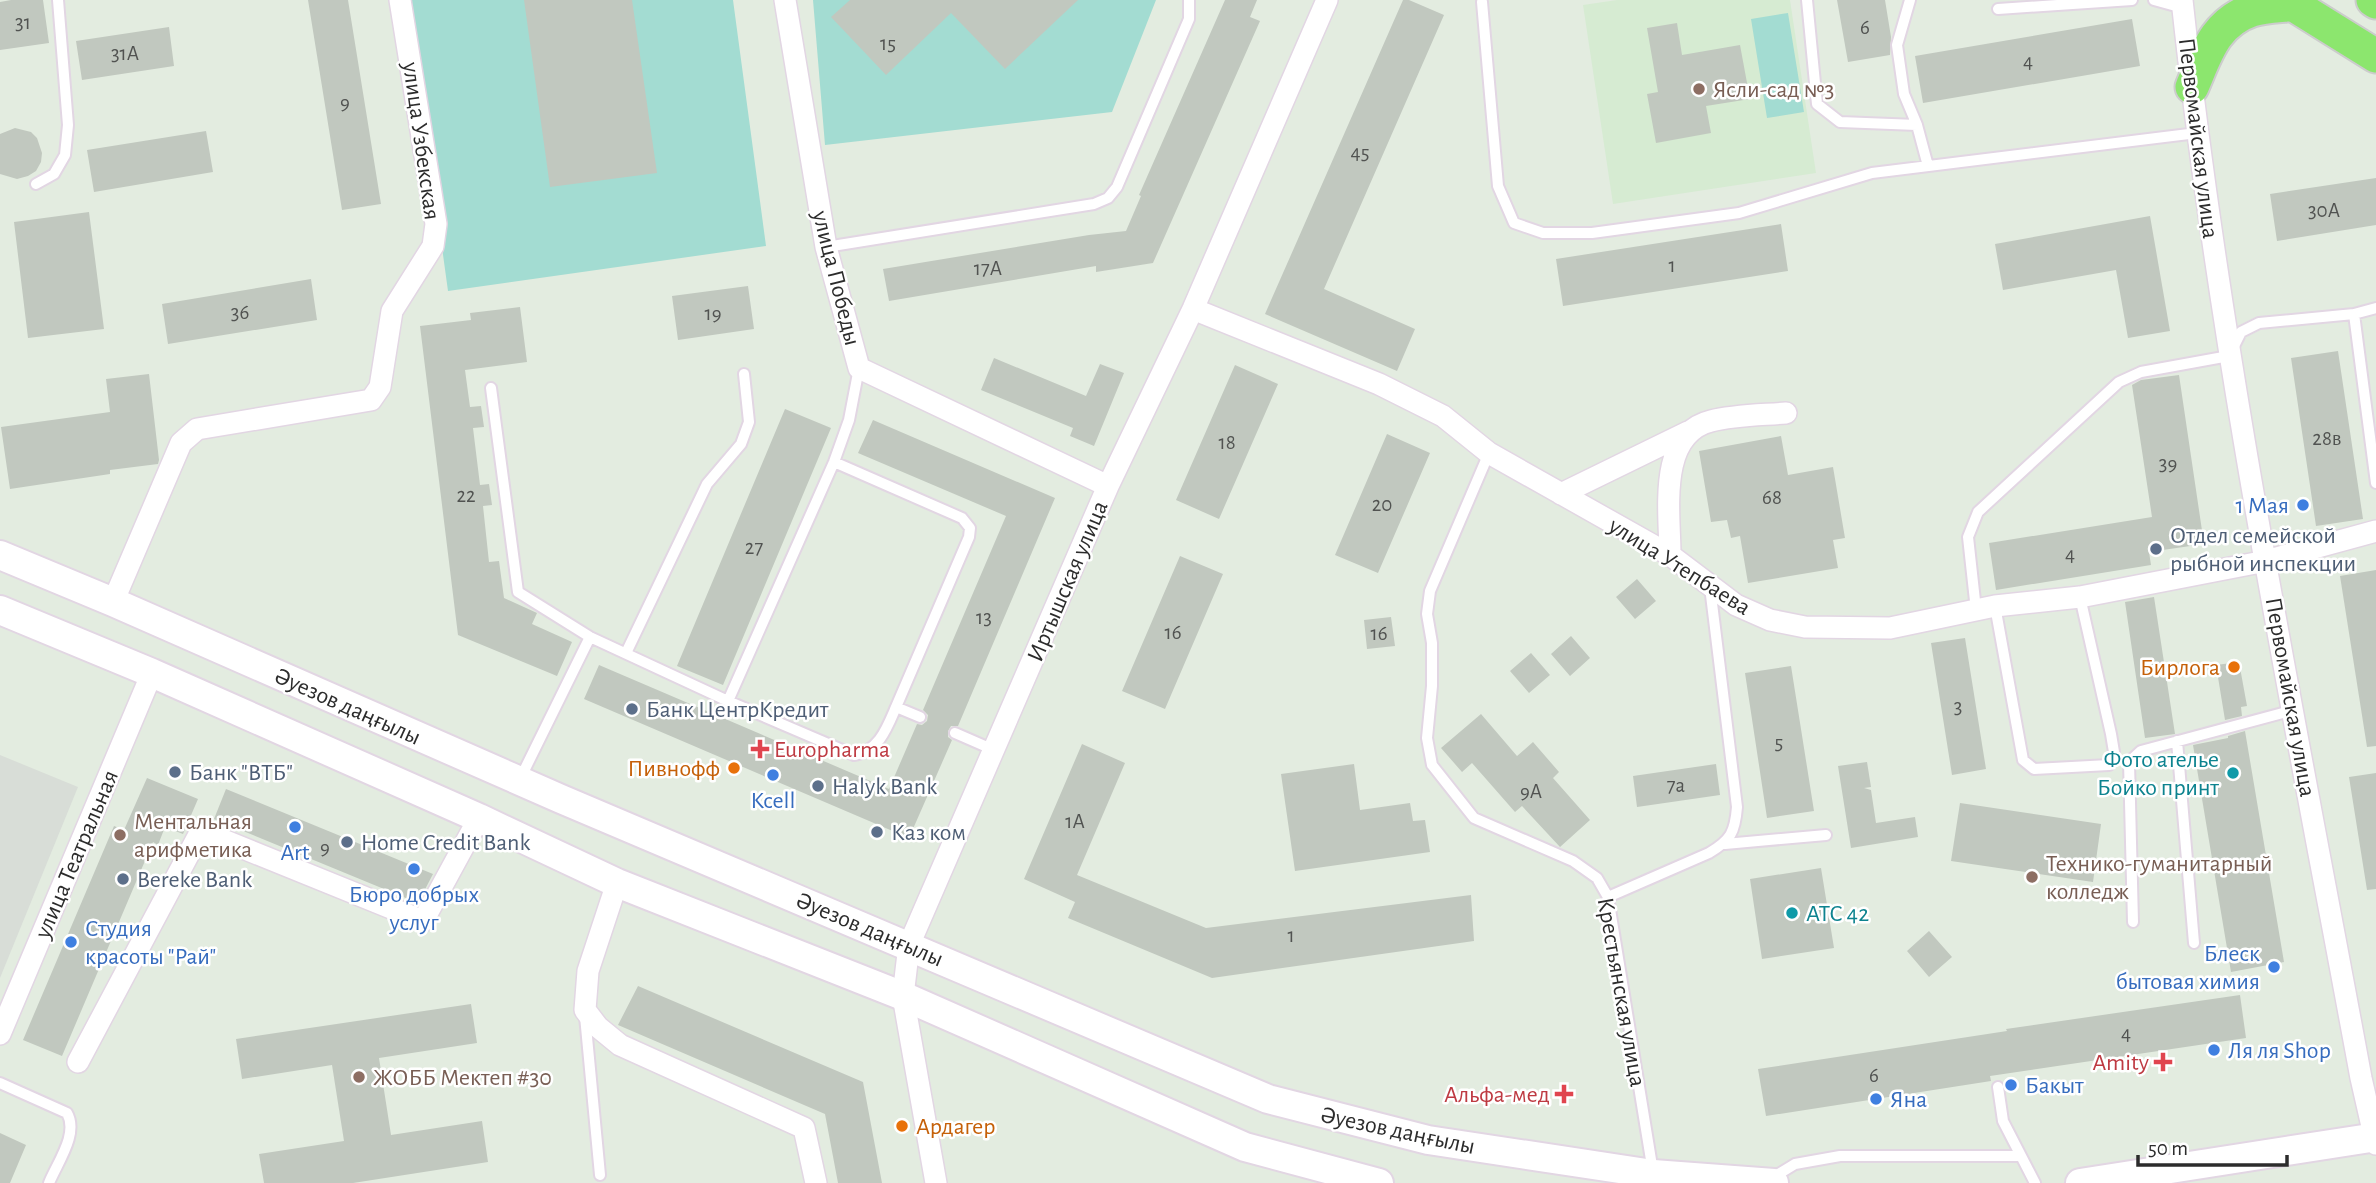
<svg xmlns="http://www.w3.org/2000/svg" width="2376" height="1183" viewBox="0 0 2376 1183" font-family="'Alegreya Sans',sans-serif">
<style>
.education{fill:#d6ebd2}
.green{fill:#a3dcd2}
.plaza{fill:#d8ddd7}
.building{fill:#c1c8bf}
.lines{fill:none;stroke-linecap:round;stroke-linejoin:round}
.service-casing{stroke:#e2d6e3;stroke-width:14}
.minor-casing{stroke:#e2d6e3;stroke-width:24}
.secondary-casing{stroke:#e2d6e3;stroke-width:32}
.trunk-casing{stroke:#ccc;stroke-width:37}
.service{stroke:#fff;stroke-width:10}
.minor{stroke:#fff;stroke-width:21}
.secondary{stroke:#fff;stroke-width:28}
.trunk{stroke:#8ce66e;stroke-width:33}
.education-dot{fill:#8d6e63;stroke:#fff;stroke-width:2.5}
.shop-dot{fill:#3f7fe0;stroke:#fff;stroke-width:2.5}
.service-dot{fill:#5c6f8a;stroke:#fff;stroke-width:2.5}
.food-dot{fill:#e8710a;stroke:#fff;stroke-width:2.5}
.health-dot{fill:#e0444e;stroke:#fff;stroke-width:2.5}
.culture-dot{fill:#0f9aa8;stroke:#fff;stroke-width:2.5}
.labels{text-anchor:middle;stroke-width:5;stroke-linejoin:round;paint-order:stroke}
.number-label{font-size:21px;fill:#515351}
.education-label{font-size:24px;fill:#785e54;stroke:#fff;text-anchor:start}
.street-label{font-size:24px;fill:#2c2c2c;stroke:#fff}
.shop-label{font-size:24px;fill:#366cbe;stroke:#fff;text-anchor:start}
.service-label{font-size:24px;fill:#4e5e75;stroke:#fff;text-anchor:start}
.food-label{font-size:24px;fill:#c56008;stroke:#fff;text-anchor:end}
.health-label{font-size:24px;fill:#be3a42;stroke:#fff;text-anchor:end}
.culture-label{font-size:24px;fill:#0d838f;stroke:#fff;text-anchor:end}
</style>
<rect width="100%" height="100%" fill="#e3ece0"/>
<path class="education" d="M 1617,0 L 1790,0 L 1816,173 L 1613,204 L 1583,5 Z"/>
<path class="green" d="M 408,0 L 733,0 L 766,246 L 448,291 Z
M 813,0 L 1156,0 L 1112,112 L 825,145 Z
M 1788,13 L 1804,112 L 1767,118 L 1751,19 Z"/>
<path class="plaza" d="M 0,755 L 78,787 L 0,978 Z"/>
<path class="building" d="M 11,0 L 43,0 L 49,43 L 0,50 L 0,2 Z
M 308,0 L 348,0 L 381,204 L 342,210 Z
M 524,0 L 632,0 L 657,173 L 550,187 Z
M 850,0 L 1078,0 L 1005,69 L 951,13 L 886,75 L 831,17 Z
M 1225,0 L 1257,0 L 1250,17 L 1260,21 L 1153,263 L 1096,272 L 1096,266 L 889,301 L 883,269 L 1089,235 L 1126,231 L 1141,196 L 1139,195 Z
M 1403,0 L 1409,0 L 1444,15 L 1324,289 L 1415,329 L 1397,371 L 1265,314 Z
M 1837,0 L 1885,0 L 1891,37 L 1890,55 L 1848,62 Z
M 2132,19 L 2140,66 L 1923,103 L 1915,56 Z
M 1677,23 L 1682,55 L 1740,45 L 1750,99 L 1706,106 L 1711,133 L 1656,143 L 1647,94 L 1658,92 L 1647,28 Z
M 169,27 L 174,66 L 82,80 L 76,41 Z
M 15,128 L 31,132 L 37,138 L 42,153 L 41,162 L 36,171 L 28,176 L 17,179 L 0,174 L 0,134 Z
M 206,131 L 213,172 L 94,192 L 87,150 Z
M 2376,178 L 2376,225 L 2277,241 L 2270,194 Z
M 89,212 L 104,329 L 28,338 L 14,222 Z
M 2150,216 L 2170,331 L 2128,338 L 2116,270 L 2003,290 L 1995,244 Z
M 1781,224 L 1788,271 L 1563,306 L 1556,259 Z
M 311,279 L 317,320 L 168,344 L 162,304 Z
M 748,286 L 754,329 L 678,340 L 672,296 Z
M 520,307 L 527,362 L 465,370 L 470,407 L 481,406 L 484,427 L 473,428 L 480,485 L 489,484 L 492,505 L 483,506 L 489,562 L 499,561 L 504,598 L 537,613 L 532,624 L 572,642 L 557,676 L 458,635 L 420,326 L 471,320 L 470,313 Z
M 2338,351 L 2363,519 L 2316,526 L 2291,358 Z
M 994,358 L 1086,396 L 1100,364 L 1124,373 L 1094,446 L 1070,436 L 1073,428 L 981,390 Z
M 1235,365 L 1278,384 L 1219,519 L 1176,500 Z
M 149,374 L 159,460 L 158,464 L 110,470 L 110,474 L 10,489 L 1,427 L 110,412 L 106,379 Z
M 2179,375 L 2204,544 L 2149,552 L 2151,565 L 1996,590 L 1989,543 L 2152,517 L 2132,385 L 2141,380 Z
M 785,409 L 831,428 L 723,685 L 677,666 Z
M 873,420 L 1055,498 L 958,726 L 951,726 L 948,731 L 948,737 L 952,740 L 909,838 L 584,699 L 599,665 L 889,789 L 917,724 L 922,725 L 927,721 L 928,715 L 923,710 L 1006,516 L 858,453 Z
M 1387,434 L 1430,453 L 1378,573 L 1335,555 Z
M 1781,436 L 1788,475 L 1833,467 L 1845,538 L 1833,540 L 1838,568 L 1748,583 L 1740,536 L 1731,538 L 1727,520 L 1711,522 L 1699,451 Z
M 1180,556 L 1223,574 L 1165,709 L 1122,691 Z
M 2376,570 L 2376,746 L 2367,747 L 2340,576 Z
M 1637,579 L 1656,601 L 1635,619 L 1616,597 Z
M 2154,597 L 2175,734 L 2145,738 L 2125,602 Z
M 1391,617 L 1395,646 L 1367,649 L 1364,620 Z
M 1571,636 L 1590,658 L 1570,676 L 1551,654 Z
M 1965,638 L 1986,769 L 1952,775 L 1931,643 Z
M 1531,653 L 1550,675 L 1529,693 L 1510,671 Z
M 2239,662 L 2247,706 L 2241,707 L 2242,716 L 2225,720 L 2216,665 Z
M 1791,666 L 1814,811 L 1767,818 L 1745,673 Z
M 1481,714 L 1517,756 L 1533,742 L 1559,772 L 1553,778 L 1590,820 L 1560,847 L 1522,806 L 1515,812 L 1472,763 L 1462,772 L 1441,748 Z
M 2245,731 L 2284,962 L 2231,972 L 2193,745 L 2228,738 L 2228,736 Z
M 1082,744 L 1125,763 L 1077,875 L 1206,928 L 1471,895 L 1474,941 L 1212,978 L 1068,918 L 1075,902 L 1024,879 Z
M 1867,762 L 1871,787 L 1864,788 L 1871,790 L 1876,823 L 1915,817 L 1918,837 L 1851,848 L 1838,766 Z
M 1354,764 L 1360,810 L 1410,803 L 1413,821 L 1425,820 L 1430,852 L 1295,871 L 1281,774 Z
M 1716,764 L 1720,795 L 1637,807 L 1633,776 Z
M 2376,773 L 2376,889 L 2367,890 L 2349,777 Z
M 147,778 L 198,799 L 183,834 L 165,827 L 158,845 L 153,842 L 62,1056 L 23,1040 L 114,826 L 124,830 Z
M 226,789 L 433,874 L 418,903 L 214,819 Z
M 1960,803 L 2101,824 L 2093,882 L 1951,861 Z
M 1821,868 L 1834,948 L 1762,959 L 1750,879 Z
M 1929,931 L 1952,957 L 1929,977 L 1907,951 Z
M 638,986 L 863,1082 L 882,1183 L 838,1183 L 825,1114 L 618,1025 Z
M 2240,995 L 2246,1038 L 1990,1076 L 1991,1081 L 1766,1116 L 1758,1069 L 2007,1031 L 2006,1029 Z
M 471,1004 L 477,1043 L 379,1058 L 391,1135 L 482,1121 L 488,1162 L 353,1183 L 264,1183 L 259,1154 L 344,1141 L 332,1065 L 242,1079 L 236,1039 Z
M 0,1133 L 26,1145 L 10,1183 L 0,1183 Z"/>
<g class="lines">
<g class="service-casing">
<path id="service" d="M 1807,0 L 1817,104 L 1840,122 L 1917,125
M 1910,0 L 1897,45 L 1904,94 L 1917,125 L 1928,166
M 2154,0 L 2183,8
M 1482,2 L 1498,186 L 1514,223 L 1543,233 L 1592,233 L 1739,213 L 1872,173 L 2197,133
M 1998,9 L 2132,0
M 36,184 L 54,174 L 65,155 L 68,125 L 58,0
M 826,247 L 1094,204 L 1108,198 L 1117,187 L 1189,19 L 1189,0
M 2354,314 L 2376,483
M 491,388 L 518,592 L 590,637 L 728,701 L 854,755 C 879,751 887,728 896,707 L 920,717
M 1489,453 L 1430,591 L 1427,614 L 1432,643 L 1432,686 L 1427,738 L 1432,765 L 1474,818 L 1573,861 L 1597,878 L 1608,897 L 1653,1172
M 834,462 L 962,518 L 970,528 L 969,537 L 896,707
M 1995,606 L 2023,760 L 2034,769 L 2109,765 L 2114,752 L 2111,734 L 2080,597
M 1976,610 L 1968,537 L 1978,512 L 2119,382 L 2141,372 L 2229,356 L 2241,332 L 2259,323 L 2354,314 L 2376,308
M 626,653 L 707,484 L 741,444 L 749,422 L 744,374
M 728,701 L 834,462 L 849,420 L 859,368
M 955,733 L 994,750
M 2177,741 L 2194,943
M 520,779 L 590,637
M 1725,844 L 1826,835
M 1608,897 L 1709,853 C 1731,840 1735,832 1737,807 L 1710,587
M 2133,922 L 2129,762 L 2141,751 L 2294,710
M 585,1016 L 600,1175
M 0,1083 L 67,1113 C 79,1134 57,1163 49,1183
M 1998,1087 L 2003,1121 L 2035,1183
M 1772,1178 L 1795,1164 L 1840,1156 L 2020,1156"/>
</g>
<g class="minor-casing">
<path id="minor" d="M 785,0 L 826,247 L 859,368 L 1108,486
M 2182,0 C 2221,362 2295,720 2361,1078 L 2376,1144
M 1193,309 L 1379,384 L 1443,416 L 1489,453 L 1670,555 L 1736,605 L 1770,620 L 1805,627 L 1890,628 L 1995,606 L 2080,597 L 2266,561 L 2376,531
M 1561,494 L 1688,432
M 1670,555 C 1670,513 1657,434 1711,421 C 1734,415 1762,415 1786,413
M 113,602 L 181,443 L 197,429 L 371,400 L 380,387 L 392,311 L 433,246 L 436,224 L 400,0
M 617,883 L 588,971 L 585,1010 L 598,1027 L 620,1045 L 804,1128 L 816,1183
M 0,1034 L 152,673
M 78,1062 L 201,831 L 423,921 L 479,818
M 936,1183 L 903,996 L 909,945 L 1108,486 L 1193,309 L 1327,0"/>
</g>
<g class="secondary-casing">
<path id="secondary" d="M 0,555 L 113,602 L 561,799 L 1268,1099 L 1428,1140 L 1653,1174 L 1774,1183
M 0,610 L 152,673 L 479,818 L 617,883 L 903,996 L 1245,1147 L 1379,1183
M 2080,1183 L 2376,1137"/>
</g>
<g class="trunk-casing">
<path id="trunk" d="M 2286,0 L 2376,56
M 2373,0 L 2376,2
M 2192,87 C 2206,55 2214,23 2252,10 C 2265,6 2282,6 2296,4"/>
</g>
<use href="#service" class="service"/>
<use href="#minor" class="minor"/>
<use href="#secondary" class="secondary"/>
<use href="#trunk" class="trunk"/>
</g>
<g class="education-dot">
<circle cx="1699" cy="89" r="7"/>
<circle cx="120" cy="835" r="7"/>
<circle cx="2032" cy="877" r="7"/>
<circle cx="359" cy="1077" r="7"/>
</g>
<g class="shop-dot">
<circle cx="2303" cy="505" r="7"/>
<circle cx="773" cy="775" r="7"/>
<circle cx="295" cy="827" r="7"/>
<circle cx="414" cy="869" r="7"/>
<circle cx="71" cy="942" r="7"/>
<circle cx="2274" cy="967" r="7"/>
<circle cx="2214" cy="1050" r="7"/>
<circle cx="2011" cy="1085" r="7"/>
<circle cx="1876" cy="1099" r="7"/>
</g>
<g class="service-dot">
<circle cx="2156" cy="549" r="7"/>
<circle cx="632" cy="709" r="7"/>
<circle cx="175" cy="772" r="7"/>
<circle cx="818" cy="786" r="7"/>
<circle cx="877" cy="832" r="7"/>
<circle cx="347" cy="842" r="7"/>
<circle cx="123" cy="879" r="7"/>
</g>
<g class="food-dot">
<circle cx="2234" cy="667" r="7"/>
<circle cx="734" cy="768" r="7"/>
<circle cx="902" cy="1126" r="7"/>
</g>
<g class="health-dot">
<path d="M756.5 738.5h7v7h7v7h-7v7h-7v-7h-7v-7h7z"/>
<path d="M2159.5 1051.5h7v7h7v7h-7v7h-7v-7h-7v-7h7z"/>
<path d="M1560.5 1083.5h7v7h7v7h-7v7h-7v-7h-7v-7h7z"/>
</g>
<g class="culture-dot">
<circle cx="2233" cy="773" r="7"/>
<circle cx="1792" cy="913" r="7"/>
</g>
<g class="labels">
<g class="number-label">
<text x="23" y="29">31</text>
<text x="1865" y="34">6</text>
<text x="888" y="50">15</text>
<text x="125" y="60">31А</text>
<text x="2028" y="68">4</text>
<text x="345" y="109">9</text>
<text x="1360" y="159">45</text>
<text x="2324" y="217">30А</text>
<text x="1672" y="272">1</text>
<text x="988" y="275">17А</text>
<text x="240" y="319">36</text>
<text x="713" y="320">19</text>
<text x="2327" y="445">28в</text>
<text x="1227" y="449">18</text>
<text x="2168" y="470">39</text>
<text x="466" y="502">22</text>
<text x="1772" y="504">68</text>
<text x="1382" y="511">20</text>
<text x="754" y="554">27</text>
<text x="2070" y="561">4</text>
<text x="984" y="624">13</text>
<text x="1173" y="639">16</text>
<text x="1379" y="640">16</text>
<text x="1958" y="713">3</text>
<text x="1779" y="749">5</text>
<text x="1676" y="792">7а</text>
<text x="1531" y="798">9А</text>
<text x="1075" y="828">1А</text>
<text x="325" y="854">9</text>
<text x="1291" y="942">1</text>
<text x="2126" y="1040">4</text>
<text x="1874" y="1082">6</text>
</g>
<g class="education-label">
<text x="1713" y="97">Ясли-сад №3</text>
<text x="134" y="829">Ментальная<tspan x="134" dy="28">арифметика</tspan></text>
<text x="2046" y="871">Технико-гуманитарный<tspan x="2046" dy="28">колледж</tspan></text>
<text x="373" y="1085">ЖОББ Мектеп #30</text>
</g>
<g class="street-label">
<text transform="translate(2199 138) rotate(83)" y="8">Первомайская улица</text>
<text transform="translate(422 141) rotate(82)" y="8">улица Узбекская</text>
<text transform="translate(837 278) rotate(76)" y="8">улица Победы</text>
<text transform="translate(1680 566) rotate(32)" y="8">улица Утепбаева</text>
<text transform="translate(1067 581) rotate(-67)" y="8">Иртышская улица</text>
<text transform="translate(2291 697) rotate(80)" y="8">Первомайская улица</text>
<text transform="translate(348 706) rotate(24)" y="8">Әуезов даңғылы</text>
<text transform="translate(76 854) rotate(-67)" y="8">улица Театральная</text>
<text transform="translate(870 929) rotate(23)" y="8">Әуезов даңғылы</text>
<text transform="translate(1622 992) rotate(80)" y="8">Крестьянская улица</text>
<text transform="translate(1398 1130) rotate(12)" y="8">Әуезов даңғылы</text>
</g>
<g class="shop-label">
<text x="2289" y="513" text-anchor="end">1 Мая</text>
<text x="773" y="808" text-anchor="middle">Kcell</text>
<text x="295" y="860" text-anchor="middle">Art</text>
<text x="414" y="902" text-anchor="middle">Бюро добрых<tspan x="414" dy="28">услуг</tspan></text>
<text x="85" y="936">Студия<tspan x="85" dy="28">красоты "Рай"</tspan></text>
<text x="2260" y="961" text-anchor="end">Блеск<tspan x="2260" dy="28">бытовая химия</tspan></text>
<text x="2228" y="1058">Ля ля Shop</text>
<text x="2025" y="1093">Бакыт</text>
<text x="1890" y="1107">Яна</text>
</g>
<g class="service-label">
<text x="2170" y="543">Отдел семейской<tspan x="2170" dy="28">рыбной инспекции</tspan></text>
<text x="646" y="717">Банк ЦентрКредит</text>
<text x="189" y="780">Банк "ВТБ"</text>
<text x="832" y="794">Halyk Bank</text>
<text x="891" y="840">Каз ком</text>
<text x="361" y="850">Home Credit Bank</text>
<text x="137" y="887">Bereke Bank</text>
</g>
<g class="food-label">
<text x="2220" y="675">Бирлога</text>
<text x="720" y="776">Пивнофф</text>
<text x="916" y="1134" text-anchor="start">Ардагер</text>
</g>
<g class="health-label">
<text x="774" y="757" text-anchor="start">Europharma</text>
<text x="2149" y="1070">Amity</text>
<text x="1550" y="1102">Альфа-мед</text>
</g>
<g class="culture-label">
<text x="2219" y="767">Фото ателье<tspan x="2219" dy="28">Бойко принт</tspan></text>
<text x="1806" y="921" text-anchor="start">АТС 42</text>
</g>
</g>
<path d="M2138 1155v10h149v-10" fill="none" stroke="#2c2c2c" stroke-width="3.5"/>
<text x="2148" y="1155" font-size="21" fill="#2c2c2c" stroke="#ffffff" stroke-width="5" paint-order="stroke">50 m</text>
</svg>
